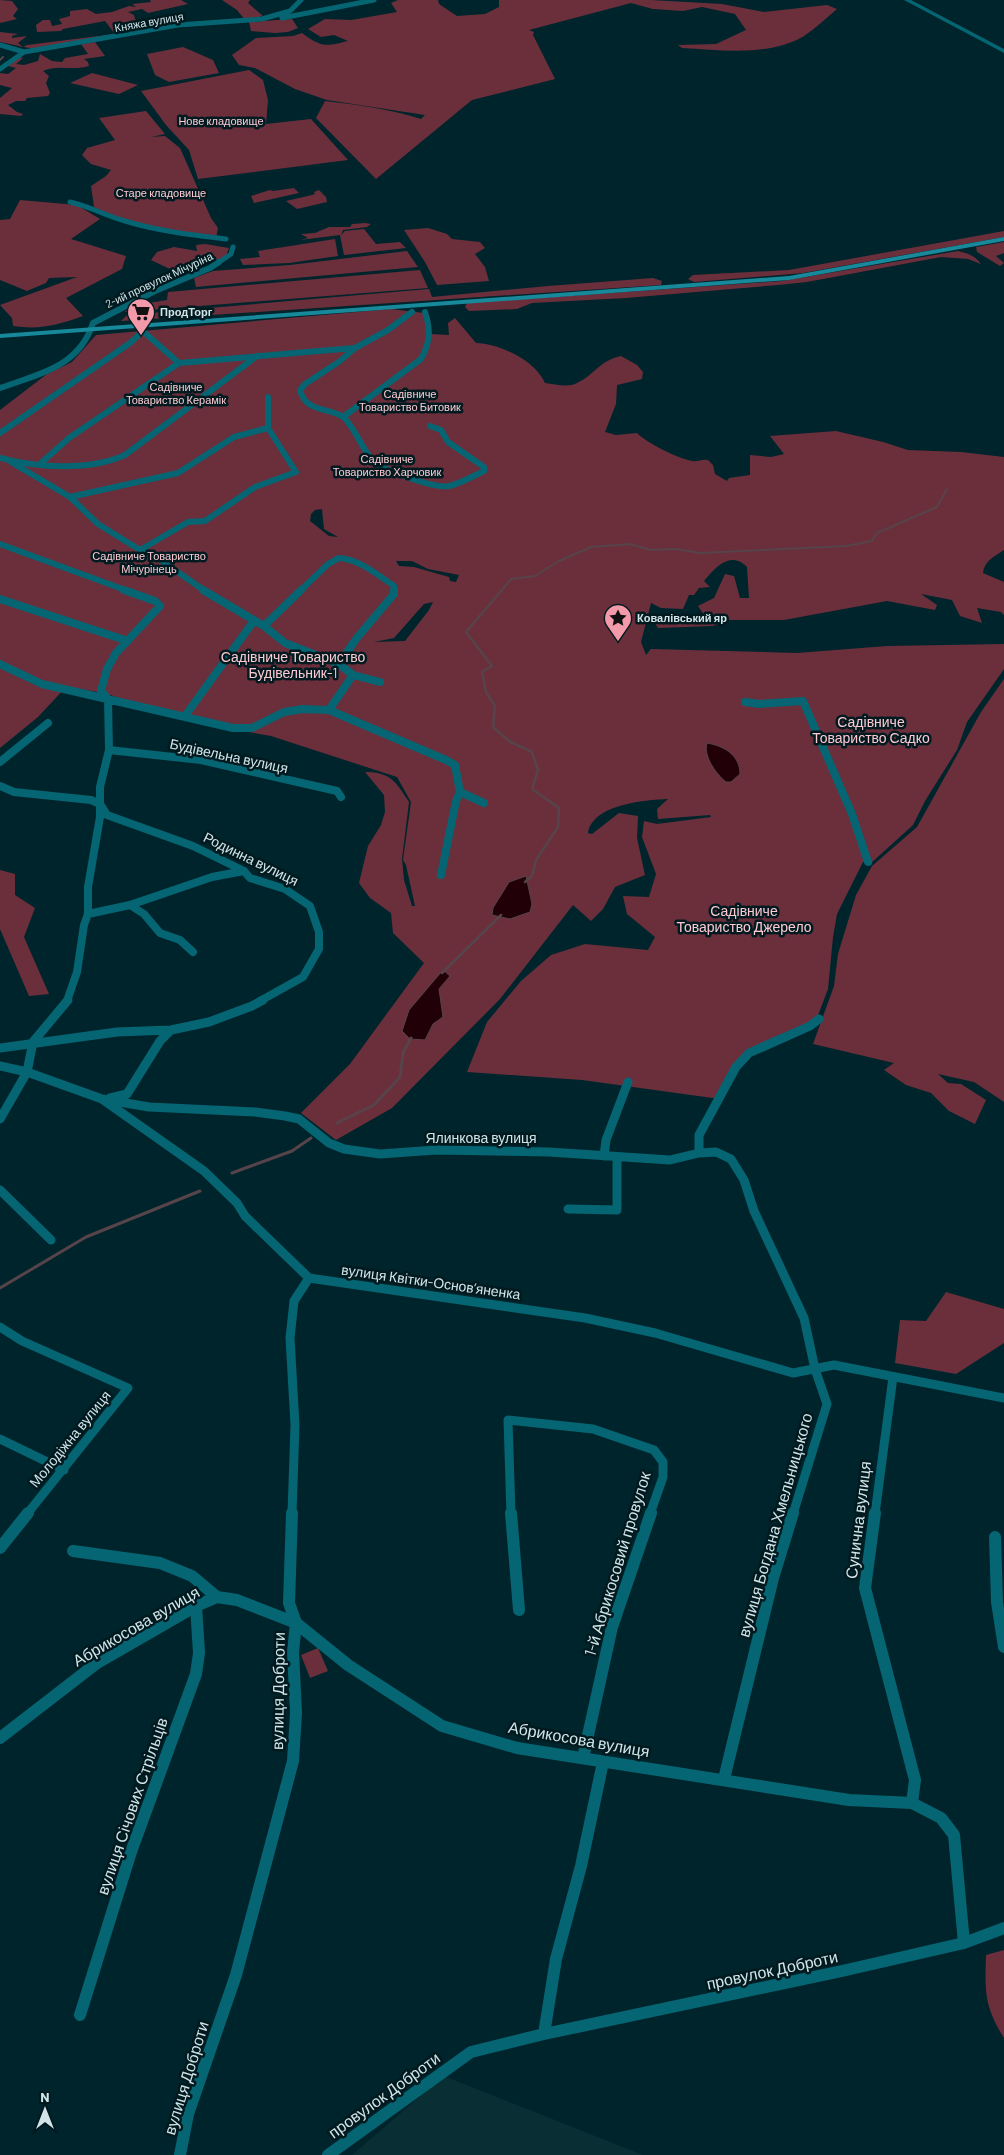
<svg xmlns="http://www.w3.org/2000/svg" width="1004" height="2155" viewBox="0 0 1004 2155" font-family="Barlow,sans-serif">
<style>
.built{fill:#092f35}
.green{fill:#6b2f3c;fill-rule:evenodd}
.water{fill:#220007;stroke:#56444a}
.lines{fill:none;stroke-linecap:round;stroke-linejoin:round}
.stream-far2{stroke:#56444a;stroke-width:2}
.stream-far1{stroke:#56444a;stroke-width:2.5}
.stream{stroke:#56444a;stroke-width:3}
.minor-far4{stroke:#056573;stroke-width:5}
.minor-far3{stroke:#056573;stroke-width:6}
.minor-far2{stroke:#056573;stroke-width:8}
.minor-far1{stroke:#056573;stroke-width:9}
.minor{stroke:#056573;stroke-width:12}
.tertiary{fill:#056573;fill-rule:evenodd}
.secondary{fill:#17899b;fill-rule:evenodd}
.labels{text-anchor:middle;stroke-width:5;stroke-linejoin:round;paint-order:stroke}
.far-street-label{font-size:11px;fill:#d1e4e8;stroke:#001a1f}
.far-park-label{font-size:11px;fill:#fdcad2;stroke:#001a1f}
.far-poi-label{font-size:11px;font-weight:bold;fill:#d1e4e8;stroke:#001a1f;text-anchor:start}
.park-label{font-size:14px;fill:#fdcad2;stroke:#001a1f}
.street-label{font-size:14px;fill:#d1e4e8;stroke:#001a1f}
.near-street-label{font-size:16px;fill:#d1e4e8;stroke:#001a1f}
</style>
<rect width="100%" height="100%" fill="#00242b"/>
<path class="built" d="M 444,2076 L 643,2155 L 352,2155 Z"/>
<path class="green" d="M 0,0 L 12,1 L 18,9 L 13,16 L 17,19 L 0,23 Z
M 150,0 L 181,0 L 188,4 L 148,13 L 142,9 L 128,12 L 134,15 L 135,19 L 142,24 L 132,31 L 125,31 L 124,34 L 34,49 L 0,42 L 0,32 L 18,34 L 12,36 L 12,38 L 27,36 L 18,43 L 23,47 L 27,45 L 115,34 L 105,21 L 63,29 L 61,31 L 37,32 L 36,25 L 43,20 L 50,20 L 52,26 L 62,24 L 59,19 L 70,16 L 70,11 L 87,9 L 96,14 L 112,12 L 129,6 L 136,7 L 132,4 L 151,2 Z
M 222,0 L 250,0 L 248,3 L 263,16 L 245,20 L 237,10 Z
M 398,0 L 438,0 L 439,4 L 457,16 L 485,14 L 499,7 L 499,0 L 651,0 L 722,4 L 764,12 L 827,5 L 837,9 C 826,18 816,28 804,36 C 769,57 721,50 682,48 L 678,45 L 716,44 L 746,30 L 735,14 L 702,7 L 683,11 L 653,9 L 631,3 L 529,30 L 534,32 L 533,35 L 555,79 L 472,100 L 376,179 L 316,118 L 325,101 C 358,105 390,109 421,119 L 425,115 L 327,100 L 295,89 L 255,68 L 239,65 L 232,55 L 256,38 L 293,36 L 302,33 C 321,47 325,47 348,41 L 334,35 L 321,37 L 308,29 L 325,19 L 351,20 L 397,12 L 391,3 Z
M 292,19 L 298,28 L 288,32 L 275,33 L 251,31 L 249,22 Z
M 95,42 L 105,56 L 84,59 L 88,62 L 89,66 C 74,71 56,64 43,71 L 49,76 L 46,83 L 50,93 L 48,96 L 27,98 L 25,101 L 16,101 L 8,105 L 17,112 L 23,114 L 21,116 L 0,114 L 0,98 L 12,88 L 0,85 L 0,73 L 8,74 L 16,68 L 8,66 L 19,57 L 23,58 L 16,64 L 24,65 L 38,61 L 40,54 L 52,61 L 62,62 L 65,58 L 88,54 L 81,44 Z
M 183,47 L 213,60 L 219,73 L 169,82 L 155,75 L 147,54 Z
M 249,70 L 263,80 L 268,100 L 266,124 L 311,119 L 348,160 L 198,179 L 189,150 L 166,125 L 141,91 Z
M 92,73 L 138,85 L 119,94 L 70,83 Z
M 146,111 L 165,134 L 151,137 L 165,136 L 180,148 L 211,218 L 218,228 L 216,238 C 181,232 123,225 94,207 L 91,186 L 106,176 L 111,170 L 91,164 L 82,155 L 87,148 L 115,140 L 99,118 Z
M 294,188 L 299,193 L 254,203 L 251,196 L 270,190 L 273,191 Z
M 319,190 L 326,197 L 327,202 L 297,209 L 286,201 L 312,195 L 315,194 L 314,192 Z
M 20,200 L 77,205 L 100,219 L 71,239 L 126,256 L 122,269 L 66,298 L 83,316 C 58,325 40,330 13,326 L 12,318 L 0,305 L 77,277 L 49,278 L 46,283 L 27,291 L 0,280 L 0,220 L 10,219 Z
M 365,223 L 371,224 L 367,227 L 343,230 L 341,235 L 345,231 L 364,229 L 376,244 L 400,242 L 406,248 L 344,255 L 340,235 L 300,240 L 308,238 L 301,234 L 315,233 L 329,227 L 350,227 L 352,224 Z
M 428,228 L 447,234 L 452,239 L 480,242 L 485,248 L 475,254 L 485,267 L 489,281 L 437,285 L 425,262 L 404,230 Z
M 1004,231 L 1004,237 L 803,273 L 694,282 L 688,279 L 693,275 L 789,270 Z
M 335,239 L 338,256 L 289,263 L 243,265 L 240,259 L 260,257 L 258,251 Z
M 1004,242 L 1004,253 L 996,256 L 1004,263 L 1000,266 L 977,252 L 976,247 Z
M 205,244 L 229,248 L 226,256 L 220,260 L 206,258 L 200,264 L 174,271 L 151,260 L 157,252 L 174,247 L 197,251 L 196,245 Z
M 407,251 L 418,267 L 196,287 L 194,278 L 213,271 L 290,265 Z
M 958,251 C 967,253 976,256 981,264 L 968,259 L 941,257 L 807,282 L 778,285 L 626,298 L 532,303 L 517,309 L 469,311 L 465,307 L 467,303 L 782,281 Z
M 420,270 L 428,288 L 124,312 L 136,305 L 167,300 L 168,292 Z
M 653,278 L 662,281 L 661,285 L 121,321 L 127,315 L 429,289 L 432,297 L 548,286 Z
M 391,309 L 424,313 L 430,334 L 449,335 L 448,323 L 455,318 L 476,343 C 500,344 535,360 545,383 C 556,384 567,388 577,383 C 593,376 600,360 621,356 L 637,365 L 643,372 L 642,379 L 617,385 L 616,404 L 605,432 L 616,435 L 637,433 C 647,443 677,458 692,461 C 697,462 702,459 708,460 L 713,465 L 715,474 L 727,481 L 729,478 L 750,475 L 750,455 L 771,457 L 784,454 L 770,436 L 836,431 L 883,442 L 908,450 L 961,452 L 1004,457 L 1004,550 C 995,556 984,561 983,573 L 1004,582 L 1004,615 L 1001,612 L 977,608 L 982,623 L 960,616 L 952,600 L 921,594 L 937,605 L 935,610 L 887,601 L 784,620 L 728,620 L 713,626 L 658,628 L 655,623 L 704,615 L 698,606 L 714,598 L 725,574 L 734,576 L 740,598 L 749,598 L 747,567 C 730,550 715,568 704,581 L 710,587 L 699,588 L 694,595 L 689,595 L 683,609 L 661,608 L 651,603 L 641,642 L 646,655 L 651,649 L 797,653 L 887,646 L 1004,644 L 1004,669 L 967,722 L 957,750 L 925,801 L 913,825 L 870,864 L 863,862 L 837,914 L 833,937 L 828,989 L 817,1018 L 749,1051 L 720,1099 L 582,1080 L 467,1072 L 487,1022 L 521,981 L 551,955 L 585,944 L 648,950 L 655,937 L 627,914 L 623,896 L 649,897 L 656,874 L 642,837 L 644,821 L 657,824 L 711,817 L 710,815 L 658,819 L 657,809 L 668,799 C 645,800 593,804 588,833 L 592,834 L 619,813 L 638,816 L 637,838 L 645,875 L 615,887 L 603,909 L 591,921 L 573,905 L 500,999 L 392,1108 L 336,1140 L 301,1113 L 350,1064 L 424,963 L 393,933 L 391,913 L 370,898 L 359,883 L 368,846 L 381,825 L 385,812 L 384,795 L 365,772 C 391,772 396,782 409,802 L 402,859 L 404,880 L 412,906 L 415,906 L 406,865 L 403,860 L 411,802 L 397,777 L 271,736 L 237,730 L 144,706 L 104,693 L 66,687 L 38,717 L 0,748 L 0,410 L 47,374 L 72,362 L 96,335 ZM 322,509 L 324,529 L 338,537 L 329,536 L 310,521 L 311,514 L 315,510 ZM 396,561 L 412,561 L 428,569 L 459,575 L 456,582 L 450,581 L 449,577 L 414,567 L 399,566 ZM 433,602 L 429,610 L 405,641 L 374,642 L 394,638 L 424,604 Z
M 1004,679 L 1004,1102 L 974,1082 L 938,1074 L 948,1083 L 961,1084 L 986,1100 L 975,1124 L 949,1111 L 931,1093 L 906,1085 L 884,1070 L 894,1063 L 813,1044 L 834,986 L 838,954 L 856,895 L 872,866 L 917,827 L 981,712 Z
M 0,870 L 15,874 L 15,895 L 35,908 L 24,937 L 49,994 L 29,996 L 0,929 Z
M 946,1292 L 1004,1309 L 1004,1343 L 956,1374 L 895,1363 L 900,1320 L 926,1321 Z
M 318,1648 L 328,1671 L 310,1678 L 301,1655 Z
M 1004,1950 L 1004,2038 C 984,2006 985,1992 986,1955 Z"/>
<path class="water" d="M 707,743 C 724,746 740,755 740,774 L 731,782 L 726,782 C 716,774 703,756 707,743 Z
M 526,876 L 532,904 L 530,912 L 510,919 L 492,915 L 493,908 L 509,882 Z
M 443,970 L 450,976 L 439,989 L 443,1017 L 433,1024 L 425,1040 L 410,1039 L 402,1031 L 409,1010 Z"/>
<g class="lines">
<path class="stream-far2" d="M 0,60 L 3,57
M 501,591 L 511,579 L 535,576 L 559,561 L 591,547 L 630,544 L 651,550 L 676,549 L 700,553 L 846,546 L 872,541 L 877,533 L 937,507 L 947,489"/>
<path class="stream-far1" d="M 502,590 L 466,632 L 492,666 L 482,672 L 486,692 L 495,706 L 493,727 L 509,741 L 532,752 L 538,770 L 532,789 L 559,808 L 558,827 L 536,860 L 532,876 L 525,882
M 442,973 L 501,915"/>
<path class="stream" d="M 337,1123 L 374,1105 L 400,1077 L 403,1053 L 411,1038
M 232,1173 L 292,1151 L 311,1138
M 0,1288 L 86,1237 L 200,1191"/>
<path class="minor-far4" d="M 282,18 L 374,0
M 0,45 L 24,52
M 0,69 L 24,52 L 178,25 L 262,19 L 290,11 L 301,0
M 70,202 C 89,206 106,216 125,221 C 158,231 192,235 226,239
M 218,263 L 231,254 L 233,247"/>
<path class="minor-far3" d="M 412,312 L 388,330 L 355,348 L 340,361 L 305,384 L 300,390 C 306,413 328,407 343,417 C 353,424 363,451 373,461 C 383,470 435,489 449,486 C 460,484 473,476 484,471 L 484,467 L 448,442 L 441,430 L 430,426
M 136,325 L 179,363 L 354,348
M 0,388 C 39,374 79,367 93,323 L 155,291 L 210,268 L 219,262
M 343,417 L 421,359 C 430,343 431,330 425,312
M 0,433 L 130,343 L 143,331
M 0,458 C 38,468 89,471 125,455 L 257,356
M 11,462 L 70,497 L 98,524 L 140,550 L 152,554 L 205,591
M 41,463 L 69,438 L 179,363
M 70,497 L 178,473 L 234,437 L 268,428
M 0,544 L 128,591
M 140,550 L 188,522 L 205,521 L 255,487 L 296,472 L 268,428 L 268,397
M 300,591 L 328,564 L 339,558 C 359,559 378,575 394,586 L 394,591"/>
<path class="minor-far2" d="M 203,590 L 264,626 L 285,643 L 339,664 L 353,675 L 380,682
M 0,599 L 128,641
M 264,626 L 301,590
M 0,664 L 42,684 L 233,728 L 252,728 L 284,712 L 303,709 L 329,710 L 446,760 L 455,765 L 460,792 L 456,801 L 441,875
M 339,664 L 356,639 L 394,594 L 394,590
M 745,702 L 760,704 L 803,701 L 852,814 L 868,862
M 329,710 L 353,675
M 185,716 L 253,622
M 109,750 L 201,760 L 337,791 L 341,797
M 0,762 L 48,723
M 0,786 L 14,792 L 91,800 L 100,804 L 107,815 L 193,846 L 244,871 L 250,878 L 285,889 L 310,906 L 319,932 L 319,949 L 303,977 L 260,1001
M 460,792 L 484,803
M 130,905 L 144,914 L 160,933 L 180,940 L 193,952
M 88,914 L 130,905 L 212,877 L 244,871
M 67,1001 L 77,972 L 84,925 L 88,914 L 88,887 L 100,817 L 100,787 L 109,750 L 108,699 L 101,691 L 107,669 L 116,653 L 160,606 L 155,601 L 124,590"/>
<path class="minor-far1" d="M 33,1042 L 68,1000
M 0,1048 L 117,1032 L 171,1030 L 209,1022 L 252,1006 L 263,1000
M 0,1066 L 27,1072 L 102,1099 L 204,1171 L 237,1203 L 245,1216 L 309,1278 L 585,1318 L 655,1333 L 793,1373 L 834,1365 L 1004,1398
M 110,1098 L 127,1094 L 160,1041 L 171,1030
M 102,1099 L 149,1107 L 255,1112 L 285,1116 L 299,1119 L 329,1143 L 344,1149 L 380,1154 L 436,1150 L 549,1152 L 670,1160 L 699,1153 L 716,1152 L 731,1159 L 744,1180 L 754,1211 L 804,1318 L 815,1369 L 827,1404 L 793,1514
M 0,1119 L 27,1072 L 33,1042
M 699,1153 L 699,1135 L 736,1067 L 749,1053 L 810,1026 L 819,1019
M 604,1156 L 606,1140 L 628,1082
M 0,1190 L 51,1240
M 568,1209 L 617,1210 L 617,1158
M 0,1327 L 22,1341 L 128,1388 L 27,1514
M 0,1439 L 64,1470
M 292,1514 L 295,1425 L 290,1338 L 294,1301 L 309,1278
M 511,1514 L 508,1420 L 593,1429 L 654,1450 L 663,1462 L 663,1477 L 650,1514
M 875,1514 L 893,1377"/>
<path class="minor" d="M 511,1513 L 519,1610
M 875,1513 L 865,1588 L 915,1780 L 912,1803
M 995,1537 L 997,1602 L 1004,1647
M 0,1548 L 28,1513
M 73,1551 L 160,1563 L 192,1576 L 217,1597
M 0,1738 L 97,1663 L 196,1606 L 217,1597 L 237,1600 L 296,1623 L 348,1665 L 442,1726 L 517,1748 L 849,1800 L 912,1803 L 941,1818 L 954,1835 L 964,1943
M 583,1758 L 612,1627 L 651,1513
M 724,1779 L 773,1578 L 793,1513
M 80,2015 L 131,1852 L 196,1674 L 199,1653 L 196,1606
M 544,2034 L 556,1959 L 581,1866 L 603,1762
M 180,2155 L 188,2114 L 236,1975 L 293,1761 L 296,1713 L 293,1652 L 296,1623 L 289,1603 L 292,1513
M 328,2155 L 471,2052 L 544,2034 L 842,1971 L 964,1943 L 1004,1928"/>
<path class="tertiary" d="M 904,0 L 911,0 L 1004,49 L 1004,53 Z"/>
<path class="secondary" d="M 1004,237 L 1004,241 L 789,280 L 0,338 L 0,334 L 789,276 Z"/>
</g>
<defs>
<g id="supermarket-pin" transform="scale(1.4375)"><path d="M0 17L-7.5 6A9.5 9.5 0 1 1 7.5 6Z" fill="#f39aaa" stroke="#001a1f"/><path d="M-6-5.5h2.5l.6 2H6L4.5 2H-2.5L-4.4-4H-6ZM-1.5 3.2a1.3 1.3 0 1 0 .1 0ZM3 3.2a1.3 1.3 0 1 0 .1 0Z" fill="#111"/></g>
<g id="sight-pin" transform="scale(1.4375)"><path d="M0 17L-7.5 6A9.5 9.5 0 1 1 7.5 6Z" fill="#f39aaa" stroke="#001a1f"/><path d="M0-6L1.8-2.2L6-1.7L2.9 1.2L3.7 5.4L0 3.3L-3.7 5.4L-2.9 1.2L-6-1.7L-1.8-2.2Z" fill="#111"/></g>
</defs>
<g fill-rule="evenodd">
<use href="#supermarket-pin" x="141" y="312"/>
<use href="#sight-pin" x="618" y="618"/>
</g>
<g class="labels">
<g class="far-street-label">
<text transform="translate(149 22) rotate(-10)" y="4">Княжа вулиця</text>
<text transform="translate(159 280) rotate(-25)" y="4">2-ий провулок Мічуріна</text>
</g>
<g class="far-park-label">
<text x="221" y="125">Нове кладовище</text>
<text x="161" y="197">Старе кладовище</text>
<text x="176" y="391">Садівниче<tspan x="176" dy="13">Товариство Керамік</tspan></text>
<text x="410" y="398">Садівниче<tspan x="410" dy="13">Товариство Битовик</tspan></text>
<text x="387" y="463">Садівниче<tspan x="387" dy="13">Товариство Харчовик</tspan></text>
<text x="149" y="560">Садівниче Товариство<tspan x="149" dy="13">Мічурінець</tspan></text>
</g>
<g class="far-poi-label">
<text x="160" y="316">ПродТорг</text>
<text x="637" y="622">Ковалівський яр</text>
</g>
<g class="park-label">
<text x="293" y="662">Садівниче Товариство<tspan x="293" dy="16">Будівельник-1</tspan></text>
<text x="871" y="727">Садівниче<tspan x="871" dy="16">Товариство Садко</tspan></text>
<text x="744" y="916">Садівниче<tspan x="744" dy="16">Товариство Джерело</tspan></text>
</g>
<g class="street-label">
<text transform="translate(229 756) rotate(12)" y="5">Будівельна вулиця</text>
<text transform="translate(251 859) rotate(26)" y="5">Родинна вулиця</text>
<text x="481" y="1143">Ялинкова вулиця</text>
<text transform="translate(431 1282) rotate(8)" y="5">вулиця Квітки-Основʼяненка</text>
<text transform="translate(70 1439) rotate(-51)" y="5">Молодіжна вулиця</text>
</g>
<g class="near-street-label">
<text transform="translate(858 1520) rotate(-83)" y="6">Сунична вулиця</text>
<text transform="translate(775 1525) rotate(-74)" y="6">вулиця Богдана Хмельницького</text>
<text transform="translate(617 1564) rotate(-73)" y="6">1-й Абрикосовий провулок</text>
<text transform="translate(136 1626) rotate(-30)" y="6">Абрикосова вулиця</text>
<text transform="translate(278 1691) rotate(-89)" y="6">вулиця Доброти</text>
<text transform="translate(579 1739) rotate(10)" y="6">Абрикосова вулиця</text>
<text transform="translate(132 1806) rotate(-71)" y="6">вулиця Січових Стрільців</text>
<text transform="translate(772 1970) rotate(-12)" y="6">провулок Доброти</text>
<text transform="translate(186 2078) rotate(-73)" y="6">вулиця Доброти</text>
<text transform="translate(384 2095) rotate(-36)" y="6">провулок Доброти</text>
</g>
</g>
<g transform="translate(45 2110)" stroke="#001a1f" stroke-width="4" paint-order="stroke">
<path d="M0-4L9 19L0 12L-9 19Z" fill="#d1e4e8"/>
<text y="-8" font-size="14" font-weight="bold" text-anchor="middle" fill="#d1e4e8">N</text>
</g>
</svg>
